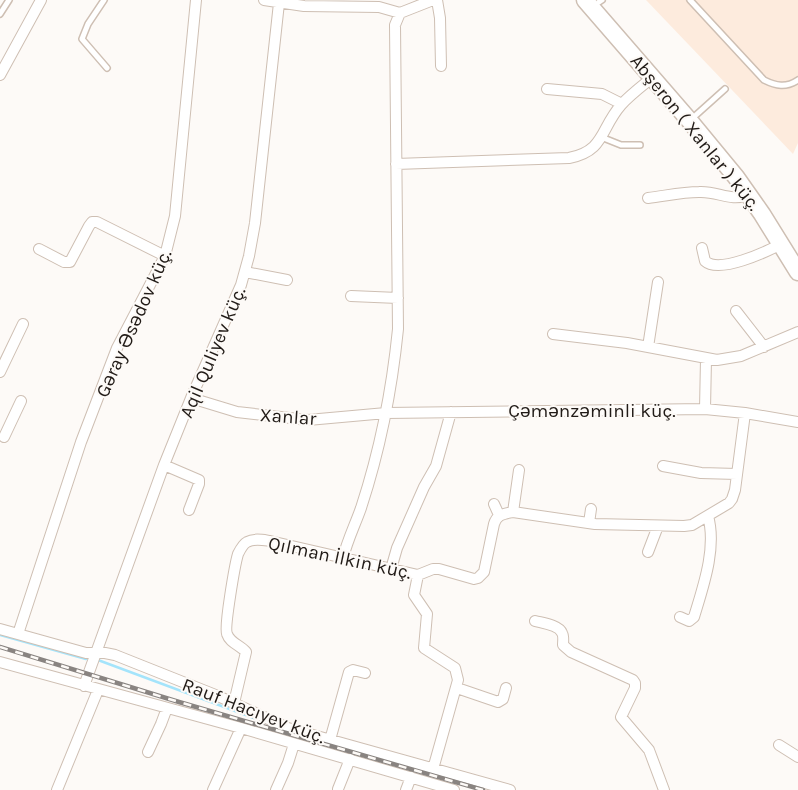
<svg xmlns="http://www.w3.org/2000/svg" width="798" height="790" viewBox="0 0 798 790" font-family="Karla,sans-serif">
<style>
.built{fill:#fdebdd}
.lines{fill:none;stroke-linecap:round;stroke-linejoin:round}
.stream{stroke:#a4e4fb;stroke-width:2.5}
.service-casing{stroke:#cebfb3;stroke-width:8}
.minor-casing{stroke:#cebfb3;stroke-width:12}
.primary-casing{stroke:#cebfb3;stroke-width:19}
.service{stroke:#fff;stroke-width:5}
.minor{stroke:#fff;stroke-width:10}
.primary{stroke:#fff;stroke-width:16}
.rail-casing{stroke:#898481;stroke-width:4.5}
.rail{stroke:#fdfaf7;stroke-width:2.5;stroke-dasharray:8;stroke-linecap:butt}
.labels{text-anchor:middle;stroke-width:4;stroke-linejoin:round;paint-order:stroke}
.street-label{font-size:19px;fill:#211b17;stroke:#fdfaf7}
</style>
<rect width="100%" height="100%" fill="#fdfaf7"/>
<path class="built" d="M 646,0 L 798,0 L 798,143 L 793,154 Z"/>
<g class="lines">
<path class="stream" d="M 0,635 L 86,659
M 98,660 L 259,720"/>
<g class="service-casing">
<path id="service" d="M 104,0 L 88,24 L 82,39 L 107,68
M 690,0 L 764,80 C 776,86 786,88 798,80
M 599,2 L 602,0
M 0,14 L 9,0
M 696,115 L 725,89
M 601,137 L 621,145 L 640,145"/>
</g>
<g class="minor-casing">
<path id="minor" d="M 264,0 L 304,6 L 379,7 L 400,13
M 437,0 L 440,18 L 441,66
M 0,75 L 41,0
M 547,89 L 602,94 L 622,104
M 396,164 L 569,158 C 605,151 600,129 621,105 C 630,95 642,86 653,77
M 648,198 C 665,196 682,192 699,192 C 719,191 729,202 749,195
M 702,248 L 705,261 C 719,274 766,252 781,244
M 39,249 L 64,262 L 70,262 L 89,226 L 92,222 L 97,222 L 165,256
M 245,272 L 287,280
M 351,296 L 398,298
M 736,311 L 764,347
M 553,334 L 627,343 L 717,360 L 741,356 L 798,332
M 648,347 L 658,282
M 0,372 L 23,324
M 191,398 L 237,412 L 308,420 L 386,413 L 705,409 L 745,413 L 798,422
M 705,409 L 706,359
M 4,437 L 21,401
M 164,465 L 199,480 L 199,484 L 189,510
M 663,466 L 701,473 L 737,474
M 494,504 L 499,515
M 513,512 L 519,470
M 589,523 L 591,509
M 648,552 L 658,526
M 343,558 C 347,541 355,525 361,508 C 380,450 392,389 398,329 L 395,25 L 400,13 L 433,0
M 391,569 L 397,548 L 424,487 L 436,466 L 451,412
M 418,575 L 414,595 L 427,614 L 424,648 L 455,668 L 458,680 L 433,769
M 680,617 L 689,621 L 694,617 C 703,587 717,548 708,516
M 535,621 C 542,623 559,625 562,633 C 564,636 563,642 563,645 L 571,652 L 633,680 L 635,683 L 635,688 L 621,717 L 649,750 L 664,790
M 0,629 L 86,653 L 105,653 L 115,655 L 218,696 L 288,728 L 510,790
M 18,634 L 81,442 L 117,348 L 165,256 L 175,216 L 196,0
M 0,662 L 241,728 L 454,790
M 84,686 L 164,465 L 191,398 L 241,285 L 249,256 L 255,223 L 279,3
M 457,688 L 498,702 L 503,699 L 506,688
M 234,703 L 246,652 C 240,645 230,643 227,634 C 224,627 235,564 238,554 C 240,550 243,544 247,542 C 254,538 263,540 270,541 L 418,575 L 433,569 L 439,569 L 474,579 L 478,578 L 484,572 L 494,524 C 497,514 504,514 513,512 L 595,524 L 684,526 L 692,525 L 729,503 L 732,499 L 735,490 L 745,413
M 330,740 L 349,672 L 353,670 L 365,673
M 779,745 L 798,757
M 148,752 L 161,724 L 167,708
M 338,789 L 350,759
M 57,790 L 98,690
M 213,790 L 241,728
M 276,790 L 288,763 L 294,744
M 406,790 L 411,777"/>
</g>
<g class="primary-casing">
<path id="primary" d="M 585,0 L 689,120 L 736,177 L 762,214 L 798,272"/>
</g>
<use href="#service" class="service"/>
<use href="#minor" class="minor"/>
<use href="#primary" class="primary"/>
<g class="rail-casing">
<path id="rail" d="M 0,647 L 179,702 L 483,790"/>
</g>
<use href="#rail" class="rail"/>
</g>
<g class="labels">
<g class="street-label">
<text transform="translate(696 132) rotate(51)" y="7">Abşeron ( Xanlar ) küç.</text>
<text transform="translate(133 323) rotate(-66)" y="7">Gəray Əsədov küç.</text>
<text transform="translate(212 352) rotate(-67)" y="7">Aqil Quliyev küç.</text>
<text x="592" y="417">Çəmənzəminli küç.</text>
<text transform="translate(288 416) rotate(4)" y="7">Xanlar</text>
<text transform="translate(340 557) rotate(12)" y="7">Qılman İlkin küç.</text>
<text transform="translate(254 710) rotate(21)" y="7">Rauf Hacıyev küç.</text>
</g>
</g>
</svg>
